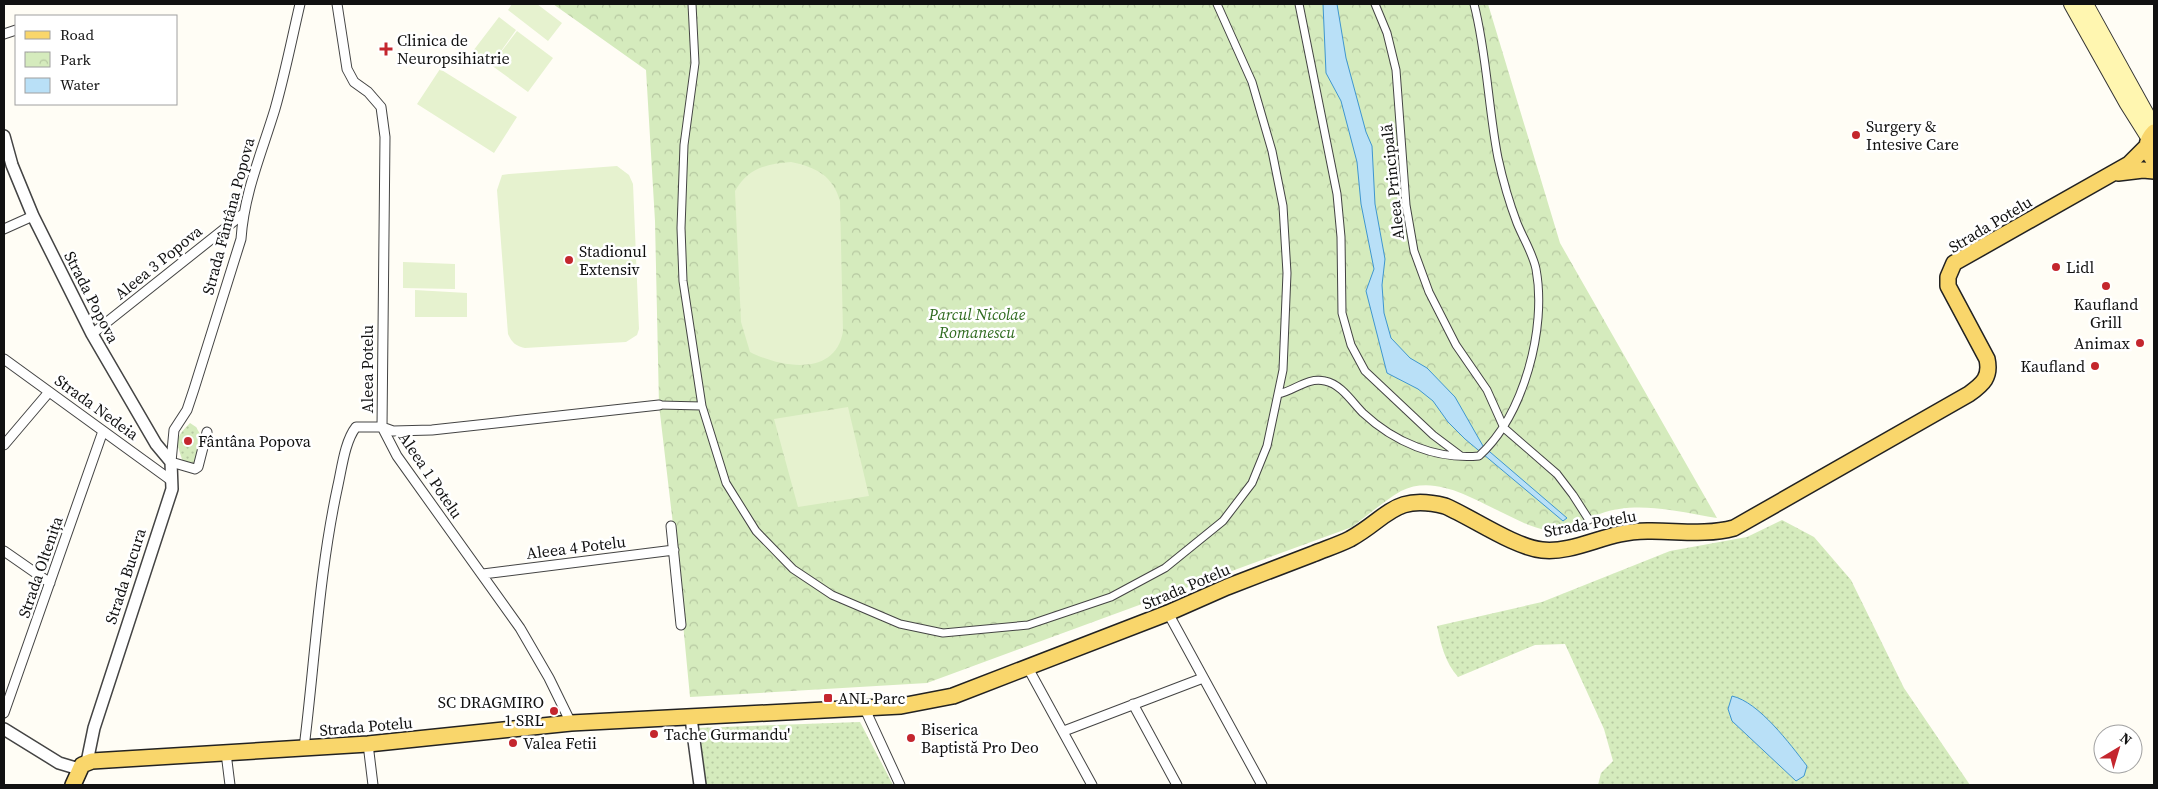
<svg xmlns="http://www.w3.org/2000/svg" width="2158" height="789" viewBox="0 0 2158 789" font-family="'Source Serif 4',serif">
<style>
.grass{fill:url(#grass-dots)}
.park{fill:url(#park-crowns)}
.pitch{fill:#e6f2cf}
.water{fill:#b9e0f7;stroke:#3f96cf}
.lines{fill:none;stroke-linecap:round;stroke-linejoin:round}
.pedestrian-casing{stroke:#444;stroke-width:9}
.minor-casing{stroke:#444;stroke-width:11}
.tertiary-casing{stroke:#444;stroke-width:14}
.secondary-casing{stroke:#333;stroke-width:16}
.primary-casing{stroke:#222;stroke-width:18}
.pedestrian{stroke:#fff;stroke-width:7}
.minor{stroke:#fff;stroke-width:9}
.tertiary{stroke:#fff;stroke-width:11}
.secondary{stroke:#fff6b0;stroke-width:14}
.primary{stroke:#f9d66b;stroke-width:15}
.poi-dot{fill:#c4262e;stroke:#fff;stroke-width:2}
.labels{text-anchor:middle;stroke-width:5;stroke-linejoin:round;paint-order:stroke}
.poi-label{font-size:16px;fill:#111;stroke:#fff;text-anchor:start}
.street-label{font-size:16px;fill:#111;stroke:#fff}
.park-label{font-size:16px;font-style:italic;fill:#2f6b1f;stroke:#fff}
</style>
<defs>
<pattern id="grass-dots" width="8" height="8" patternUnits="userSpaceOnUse" patternTransform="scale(1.25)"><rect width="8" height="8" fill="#d5ebbd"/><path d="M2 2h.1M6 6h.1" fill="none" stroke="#b6c8a1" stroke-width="1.8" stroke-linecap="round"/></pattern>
<pattern id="park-crowns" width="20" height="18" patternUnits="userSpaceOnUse" patternTransform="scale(1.25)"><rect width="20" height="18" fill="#d5ebbd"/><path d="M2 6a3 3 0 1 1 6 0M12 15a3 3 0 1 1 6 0" fill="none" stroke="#b6c8a1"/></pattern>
</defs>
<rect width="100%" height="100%" fill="#fffdf5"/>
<path class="grass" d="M 190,423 L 196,427 L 203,439 L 194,465 L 183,462 C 176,441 174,439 190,423 Z
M 1782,520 L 1814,537 L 1851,580 L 1904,688 L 1970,785 L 1598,785 L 1601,773 L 1613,761 L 1604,729 L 1565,644 L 1535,645 L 1458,677 C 1445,662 1441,645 1437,626 L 1542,602 L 1670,551 L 1747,537 Z
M 860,722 L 893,785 L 705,785 L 697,728 Z"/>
<path class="park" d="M 553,4 L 1488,4 L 1560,243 L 1717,518 C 1685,513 1652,504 1619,509 C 1593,512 1574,531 1547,530 C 1531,528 1516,519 1501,512 C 1472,498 1434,474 1401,491 C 1384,501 1368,515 1352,527 L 927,683 L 690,697 L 676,550 L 659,405 L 655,221 L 646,70 Z"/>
<path class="pitch" d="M 512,4 L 537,4 L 562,23 L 548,41 L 508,10 Z
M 499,17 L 516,30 L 491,65 L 473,51 Z
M 517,31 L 553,58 L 528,92 L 491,65 Z
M 440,69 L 517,117 L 494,153 L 417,104 Z
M 791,162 C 816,167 833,176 840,201 L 843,331 C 836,377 781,368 750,352 L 741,322 L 735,191 C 748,168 766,164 791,162 Z
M 617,166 L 629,175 L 633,184 L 639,329 L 637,335 L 626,342 L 525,348 C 516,346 512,343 508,334 L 497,190 L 502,175 L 509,174 Z
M 403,262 L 455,264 L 455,289 L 403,288 Z
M 415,290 L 467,293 L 467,317 L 415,317 Z
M 848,407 L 869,496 L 798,507 L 774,419 Z"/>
<path class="water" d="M 1323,4 L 1337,4 L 1346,58 L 1366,132 L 1372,146 L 1375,204 L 1385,259 L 1382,285 L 1384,313 L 1391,338 L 1410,358 L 1427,368 L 1455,397 L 1483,446 L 1567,518 L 1563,521 L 1465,439 L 1448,422 L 1433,401 L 1418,389 L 1387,373 L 1366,291 L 1374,269 L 1361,204 L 1357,162 L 1341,101 L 1326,73 Z
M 1732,696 C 1759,702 1790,744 1807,766 L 1804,776 L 1796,781 L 1732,721 L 1728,709 Z"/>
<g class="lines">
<g class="pedestrian-casing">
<path id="pedestrian" d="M 692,4 L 695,63 L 684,145 L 681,228 L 683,281 L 702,406 L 726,483 L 756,531 L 793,569 L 832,595 L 900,624 L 943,633 L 1028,625 L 1111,597 L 1165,568 L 1223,521 L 1252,483 L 1267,446 L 1283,370 L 1287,273 L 1283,206 L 1272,151 L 1252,82 L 1217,4
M 1299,4 L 1337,194 L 1341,237 L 1342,313 L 1351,345 L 1365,371 L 1433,435 L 1461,456
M 1375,4 L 1387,33 L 1396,70 L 1406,205 L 1414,251 L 1429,292 L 1456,345 L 1487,390 L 1504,428 L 1557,474 L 1573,495 L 1589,520
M 1278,394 C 1295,391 1306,377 1325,381 C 1341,384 1352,402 1363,413 C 1394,442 1436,460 1479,456 C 1524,415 1547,328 1536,269 C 1533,254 1523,238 1517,223 C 1509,202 1503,181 1498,158 C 1488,107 1487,54 1474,4
M 659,405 L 702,406"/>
</g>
<g class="minor-casing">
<path id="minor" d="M 337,4 L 347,69 L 354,82 L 368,92 L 381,107 L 385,137 L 382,427 L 397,456 L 520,628 L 549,678 L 571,723
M 4,34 L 16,30
M 4,229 L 33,216
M 92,334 L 243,214
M 4,359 L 172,481
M 207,432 L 198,467 L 195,469 L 171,462 L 174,430 L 187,410 L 194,389 L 241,239 C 244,193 262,152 275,109 C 285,74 292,38 300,4
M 4,445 L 49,392
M 671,526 L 681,625
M 4,551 L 50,583
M 483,574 L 674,550
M 1168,613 L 1262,785
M 1028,668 L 1092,785
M 1133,704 L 1177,785
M 864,707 L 900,785
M 4,713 L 103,431
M 1064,731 L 1203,678
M 368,744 L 373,785
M 304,748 C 315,660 319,572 338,485 C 342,467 345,441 356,427 L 382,427 L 393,431 L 432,430 L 659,405
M 226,753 L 230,785"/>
</g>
<g class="tertiary-casing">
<path id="tertiary" d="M 4,136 L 12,165 L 33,216 L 92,334 L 156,444 L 171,462 L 172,489 L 94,728 L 87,762
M 691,718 L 700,785
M 4,729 L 59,763 L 79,769"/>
</g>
<g class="secondary-casing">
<path id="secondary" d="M 2071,4 L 2127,104 L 2149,139
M 2086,4 L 2154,127"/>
</g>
<g class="primary-casing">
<path id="primary" d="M 2154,132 C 2145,141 2145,151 2154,160
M 2118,173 L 2143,170 L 2154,171
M 73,785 L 82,765 L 92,761 L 368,744 L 571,723 L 901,706 L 953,696 L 1168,613 L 1227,587 L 1313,554 C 1325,549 1338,545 1350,539 C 1388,518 1394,493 1445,506 C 1473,518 1514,547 1542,550 C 1568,553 1595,539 1620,534 C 1658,526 1697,538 1734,528 L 1969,394 C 1983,384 1991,377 1987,359 L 1948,286 L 1948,277 L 1954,263 L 2129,164 L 2147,146"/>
</g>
<use href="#pedestrian" class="pedestrian"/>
<use href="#minor" class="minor"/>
<use href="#tertiary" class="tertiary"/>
<use href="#secondary" class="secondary"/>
<use href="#primary" class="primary"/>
</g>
<g class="poi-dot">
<path d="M383.5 41.5h5v5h5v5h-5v5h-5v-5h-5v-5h5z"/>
<circle cx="1856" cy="135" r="5"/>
<circle cx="569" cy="260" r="5"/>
<circle cx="2056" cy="267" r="5"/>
<circle cx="2106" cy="286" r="5"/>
<circle cx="2140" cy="343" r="5"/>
<circle cx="2095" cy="366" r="5"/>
<circle cx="188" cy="441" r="5"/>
<rect x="823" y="693" width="10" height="10" rx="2.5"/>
<circle cx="554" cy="711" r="5"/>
<circle cx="654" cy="734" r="5"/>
<circle cx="911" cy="738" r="5"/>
<circle cx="513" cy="743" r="5"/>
</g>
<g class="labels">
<g class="poi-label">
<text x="397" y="46">Clinica de<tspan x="397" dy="18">Neuropsihiatrie</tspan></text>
<text x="1866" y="132">Surgery &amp;<tspan x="1866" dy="18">Intesive Care</tspan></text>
<text x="579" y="257">Stadionul<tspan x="579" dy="18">Extensiv</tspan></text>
<text x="2066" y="273">Lidl</text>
<text x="2106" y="310" text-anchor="middle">Kaufland<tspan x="2106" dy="18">Grill</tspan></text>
<text x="2130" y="349" text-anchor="end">Animax</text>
<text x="2085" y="372" text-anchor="end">Kaufland</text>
<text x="198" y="447">Fântâna Popova</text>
<text x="838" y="704">ANL Parc</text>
<text x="544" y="708" text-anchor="end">SC DRAGMIRO<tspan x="544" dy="18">1 SRL</tspan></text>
<text x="921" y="735">Biserica<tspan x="921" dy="18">Baptistă Pro Deo</tspan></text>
<text x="664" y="740">Tache Gurmandu'</text>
<text x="523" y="749">Valea Fetii</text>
</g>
<g class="street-label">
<text transform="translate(1392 182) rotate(-96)" y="6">Aleea Principală</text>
<text transform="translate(228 216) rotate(-75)" y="6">Strada Fântâna Popova</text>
<text transform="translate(1990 224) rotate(-31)" y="6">Strada Potelu</text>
<text transform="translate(158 262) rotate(-39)" y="6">Aleea 3 Popova</text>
<text transform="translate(92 297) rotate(63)" y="6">Strada Popova</text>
<text transform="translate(367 369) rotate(-90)" y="6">Aleea Potelu</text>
<text transform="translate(97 407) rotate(36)" y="6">Strada Nedeia</text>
<text transform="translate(431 475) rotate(56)" y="6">Aleea 1 Potelu</text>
<text transform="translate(1590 523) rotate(-10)" y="6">Strada Potelu</text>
<text transform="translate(576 547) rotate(-7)" y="6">Aleea 4 Potelu</text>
<text transform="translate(40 567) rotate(-71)" y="6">Strada Oltenița</text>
<text transform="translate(125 576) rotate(-72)" y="6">Strada Bucura</text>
<text transform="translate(1186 586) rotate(-23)" y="6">Strada Potelu</text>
<text transform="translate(366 726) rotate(-5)" y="6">Strada Potelu</text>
</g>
<g class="park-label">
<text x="977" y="320">Parcul Nicolae<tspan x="977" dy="18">Romanescu</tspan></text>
</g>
</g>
<rect width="2158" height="789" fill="none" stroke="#111111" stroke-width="10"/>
<rect x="15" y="15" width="162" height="90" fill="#ffffff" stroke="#a0a0a0"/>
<rect x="25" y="31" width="25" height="8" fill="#f9d66b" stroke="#a0a0a0"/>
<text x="60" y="40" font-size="15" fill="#111111">Road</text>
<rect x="25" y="52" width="25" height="15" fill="url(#park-crowns)" stroke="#a0a0a0"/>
<text x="60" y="65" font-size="15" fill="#111111">Park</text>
<rect x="25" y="78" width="25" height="15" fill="#b9e0f7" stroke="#a0a0a0"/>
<text x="60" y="90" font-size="15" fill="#111111">Water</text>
<g transform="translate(2118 749) rotate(38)"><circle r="24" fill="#ffffff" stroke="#a0a0a0"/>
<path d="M0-4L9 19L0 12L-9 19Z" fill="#c4262e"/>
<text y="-8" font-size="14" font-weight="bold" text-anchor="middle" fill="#111111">N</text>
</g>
</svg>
